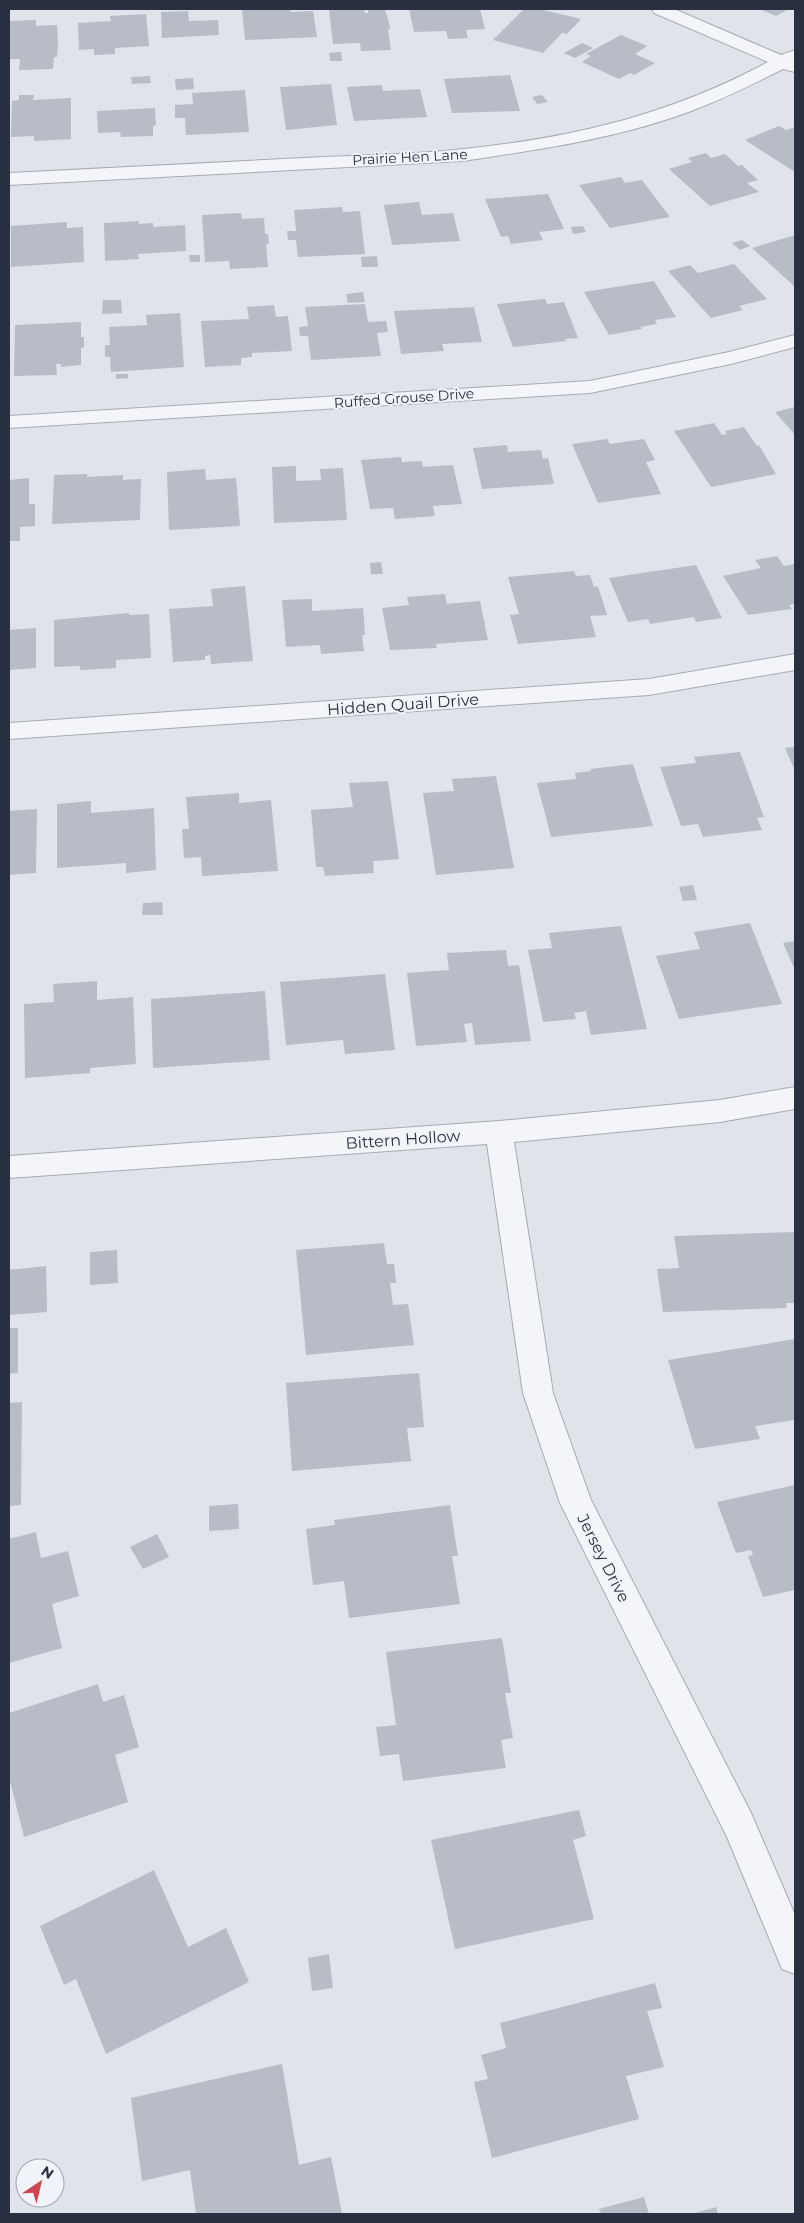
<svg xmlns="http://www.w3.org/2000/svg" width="804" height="2223" viewBox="0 0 804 2223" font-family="Montserrat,sans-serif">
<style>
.building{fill:#b8bcc7}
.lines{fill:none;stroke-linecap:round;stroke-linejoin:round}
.minor-casing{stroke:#a6aab4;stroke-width:2}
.minor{fill:#f3f5f8;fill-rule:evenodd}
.labels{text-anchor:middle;stroke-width:4;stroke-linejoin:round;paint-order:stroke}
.far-street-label{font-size:14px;fill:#293042;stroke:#f0f3f7}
.street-label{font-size:16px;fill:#293042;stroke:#f0f3f7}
</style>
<rect width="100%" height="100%" fill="#e1e3ea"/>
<path class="building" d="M 242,9 L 290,9 L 291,12 L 313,11 L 317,37 L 245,40 Z
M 329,9 L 364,9 L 365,13 L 368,13 L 368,10 L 385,9 L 389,23 L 390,29 L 388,29 L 391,50 L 361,51 L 360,43 L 333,44 Z
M 409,9 L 480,9 L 485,29 L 466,30 L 468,38 L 448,39 L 446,31 L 414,32 Z
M 524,9 L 539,9 L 581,19 L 567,34 L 562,33 L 543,53 L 493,40 Z
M 760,9 L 789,9 L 776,16 Z
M 188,11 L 189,21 L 218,20 L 219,35 L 162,38 L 161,12 Z
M 146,14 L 149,46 L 115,48 L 115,54 L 94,55 L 94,49 L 79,50 L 78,23 L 111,21 L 110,16 Z
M 36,20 L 36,26 L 57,25 L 58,44 L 57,57 L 54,57 L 53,69 L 19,70 L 20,59 L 9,59 L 9,21 Z
M 621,35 L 647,46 L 635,54 L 655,63 L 634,75 L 630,73 L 619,79 L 582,62 L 591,56 L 586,54 Z
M 582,43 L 593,48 L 575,58 L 564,53 Z
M 341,52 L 342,61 L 330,61 L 329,53 Z
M 510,75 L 520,111 L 452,113 L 444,79 Z
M 150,76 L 151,83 L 132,84 L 131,77 Z
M 193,78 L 194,89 L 176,90 L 175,79 Z
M 331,84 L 337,125 L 286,130 L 280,87 Z
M 382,85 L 383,91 L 420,89 L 427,117 L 354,121 L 347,87 Z
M 245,90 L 249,132 L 186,135 L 185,118 L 175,118 L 175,105 L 193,104 L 192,93 Z
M 19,95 L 34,95 L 33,100 L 71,98 L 71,139 L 34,141 L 34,136 L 11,137 L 12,101 L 19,100 Z
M 542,95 L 548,102 L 537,104 L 532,97 Z
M 155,108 L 156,125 L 153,126 L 153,136 L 121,137 L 120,132 L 98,133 L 97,111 Z
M 779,126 L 786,130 L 795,127 L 795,172 L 745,140 Z
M 706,153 L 711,158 L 725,154 L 738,166 L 742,165 L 758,180 L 747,183 L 759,192 L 710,206 L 669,169 L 692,162 L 688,158 Z
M 621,177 L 625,183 L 642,180 L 670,217 L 610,228 L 579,185 Z
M 548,194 L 564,229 L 539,232 L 543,240 L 511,244 L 508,236 L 501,237 L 485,199 Z
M 419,202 L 422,215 L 453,213 L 460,241 L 392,245 L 384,205 Z
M 342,207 L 343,212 L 360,211 L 365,254 L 298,257 L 296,240 L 288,240 L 287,231 L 296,231 L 294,210 Z
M 241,213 L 242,219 L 264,218 L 265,234 L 268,234 L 269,244 L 266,244 L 268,267 L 230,269 L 229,261 L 205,262 L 202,215 Z
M 139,221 L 139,224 L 153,223 L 153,227 L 185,225 L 186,251 L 138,254 L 139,259 L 105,261 L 104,223 Z
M 67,222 L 67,228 L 83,227 L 84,262 L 11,267 L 11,226 Z
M 583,226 L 586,232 L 573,234 L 571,227 Z
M 795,235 L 795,287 L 752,248 Z
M 742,240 L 750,246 L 740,250 L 732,243 Z
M 189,255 L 200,255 L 200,262 L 190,262 Z
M 377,256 L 378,267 L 362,267 L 361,257 Z
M 734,264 L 767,299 L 739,306 L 743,310 L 711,318 L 668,271 L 690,265 L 698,273 Z
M 654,281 L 676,317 L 655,320 L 657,324 L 640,327 L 642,329 L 609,335 L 584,292 Z
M 363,292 L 365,302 L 348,303 L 346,294 Z
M 545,299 L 547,304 L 564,302 L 578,338 L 565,339 L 566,341 L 513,347 L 497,304 Z
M 103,300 L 121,300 L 122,313 L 102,314 Z
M 365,304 L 368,322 L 386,321 L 388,332 L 377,333 L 381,356 L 311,360 L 308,336 L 300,336 L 299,327 L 308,326 L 305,307 Z
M 274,305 L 276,317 L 288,316 L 292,351 L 252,353 L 252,357 L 241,358 L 241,365 L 205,367 L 201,321 L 249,319 L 247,307 Z
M 474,307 L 482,342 L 442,344 L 444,351 L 401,354 L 394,311 Z
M 180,313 L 184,367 L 111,372 L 110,357 L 105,357 L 105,345 L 110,345 L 109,327 L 147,325 L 146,315 Z
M 81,322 L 81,337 L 84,337 L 84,347 L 81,348 L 81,365 L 61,367 L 61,364 L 56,364 L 57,375 L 14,376 L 15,325 Z
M 116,374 L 128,374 L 128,378 L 116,379 Z
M 795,407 L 795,435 L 775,412 Z
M 714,423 L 722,435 L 727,434 L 725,431 L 744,427 L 757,446 L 759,445 L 776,474 L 711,487 L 674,431 Z
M 607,439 L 610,444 L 644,439 L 655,460 L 646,462 L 661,494 L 598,503 L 572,444 Z
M 507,445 L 508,452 L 541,450 L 543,459 L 548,458 L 554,484 L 482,489 L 473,448 Z
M 401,457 L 402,462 L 422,461 L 423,467 L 453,465 L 462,504 L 433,506 L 435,516 L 395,519 L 393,508 L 370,509 L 361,460 Z
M 296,466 L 296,481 L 321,480 L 320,469 L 343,468 L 347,520 L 274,523 L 272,467 Z
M 205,469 L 206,480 L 236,478 L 240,526 L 169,530 L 167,472 Z
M 87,474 L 87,477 L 123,475 L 123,480 L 141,479 L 140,520 L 52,524 L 54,475 Z
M 29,478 L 29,504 L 35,504 L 35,526 L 20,527 L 20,541 L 9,541 L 9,480 Z
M 777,556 L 784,566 L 795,564 L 795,604 L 789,605 L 792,609 L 748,615 L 723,576 L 761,568 L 755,560 Z
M 381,562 L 383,574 L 371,574 L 370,563 Z
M 696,565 L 722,618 L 696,622 L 694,617 L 650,624 L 648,619 L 628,622 L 609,578 Z
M 574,571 L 576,576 L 590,575 L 594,587 L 598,586 L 607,615 L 590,616 L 596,637 L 518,644 L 510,615 L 519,614 L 508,577 Z
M 245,586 L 253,661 L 211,664 L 210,655 L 205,656 L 205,660 L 173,662 L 169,609 L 213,606 L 211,589 Z
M 445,594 L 447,604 L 480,601 L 488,640 L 436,644 L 437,648 L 390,650 L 382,608 L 409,605 L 407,597 Z
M 312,599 L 312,611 L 363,608 L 365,635 L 362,635 L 364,651 L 321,654 L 320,645 L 286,647 L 282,600 Z
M 129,613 L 129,615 L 149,614 L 151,658 L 116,660 L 116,668 L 80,670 L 80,666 L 54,667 L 54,620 Z
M 36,628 L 36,668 L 9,670 L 9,630 Z
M 795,747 L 795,771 L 785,748 Z
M 740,752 L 764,817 L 757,818 L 762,830 L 703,837 L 698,824 L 681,826 L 660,767 L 696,763 L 694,757 Z
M 633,764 L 653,826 L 551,837 L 537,783 L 576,779 L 575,773 L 591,771 L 590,769 Z
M 496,776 L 514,868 L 436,875 L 423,793 L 454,791 L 452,779 Z
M 388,781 L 399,859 L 373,861 L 374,873 L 325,876 L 323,867 L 316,867 L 311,810 L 353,807 L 349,783 Z
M 239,793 L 239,803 L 271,800 L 278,871 L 202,876 L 201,857 L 184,858 L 182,829 L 189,829 L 186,797 Z
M 91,801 L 91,813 L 154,808 L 156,870 L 126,873 L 126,863 L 57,868 L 57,804 Z
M 37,809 L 36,873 L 9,875 L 9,811 Z
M 693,885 L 697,900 L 683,901 L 679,887 Z
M 162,902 L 163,915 L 142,915 L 143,903 Z
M 750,923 L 782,1004 L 679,1019 L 656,956 L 700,949 L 694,932 Z
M 621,926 L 647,1029 L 591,1035 L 586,1011 L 574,1013 L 576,1019 L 543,1022 L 528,950 L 552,948 L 549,933 Z
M 795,941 L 795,970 L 783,943 Z
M 506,950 L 508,966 L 519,965 L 531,1041 L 475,1045 L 472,1023 L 464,1024 L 467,1042 L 416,1046 L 407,973 L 449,970 L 447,953 Z
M 385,974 L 395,1050 L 345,1054 L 343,1040 L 286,1045 L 280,982 Z
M 97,981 L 97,1000 L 133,997 L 136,1064 L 90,1068 L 90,1073 L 25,1078 L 24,1004 L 54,1002 L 53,984 Z
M 265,991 L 270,1060 L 153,1068 L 151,999 Z
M 795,1232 L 795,1303 L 786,1303 L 787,1308 L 663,1312 L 657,1269 L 679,1268 L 674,1236 Z
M 384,1243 L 387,1264 L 394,1264 L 396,1283 L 390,1283 L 393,1305 L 408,1304 L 414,1345 L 306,1355 L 296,1250 Z
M 117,1250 L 118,1283 L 90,1285 L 90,1252 Z
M 46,1266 L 47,1312 L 9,1315 L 9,1270 Z
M 9,1328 L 18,1328 L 18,1373 L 9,1374 Z
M 795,1339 L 795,1420 L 755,1426 L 760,1439 L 695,1449 L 668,1360 Z
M 419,1373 L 424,1427 L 407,1428 L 411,1461 L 292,1471 L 286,1383 Z
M 22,1402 L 21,1505 L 9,1506 L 9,1403 Z
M 795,1485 L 795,1590 L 763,1597 L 748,1556 L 753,1555 L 751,1550 L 736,1553 L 717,1502 Z
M 238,1504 L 239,1529 L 209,1531 L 209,1506 Z
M 450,1505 L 458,1556 L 452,1556 L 460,1604 L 349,1618 L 344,1581 L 313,1585 L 306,1529 L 335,1525 L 334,1520 Z
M 36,1532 L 41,1558 L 68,1551 L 79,1596 L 52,1604 L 62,1648 L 9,1663 L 9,1539 Z
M 157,1534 L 169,1557 L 143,1569 L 130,1547 Z
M 502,1638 L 511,1693 L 505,1693 L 513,1738 L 501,1740 L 506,1768 L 403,1781 L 399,1754 L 380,1756 L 376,1727 L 396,1725 L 386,1652 Z
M 98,1684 L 103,1702 L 124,1695 L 139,1747 L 115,1755 L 128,1802 L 24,1837 L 9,1777 L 9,1713 Z
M 579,1810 L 586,1836 L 573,1840 L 594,1919 L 455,1949 L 431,1840 Z
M 154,1870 L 188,1947 L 226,1928 L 249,1982 L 106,2054 L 76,1979 L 64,1985 L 40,1926 Z
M 329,1954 L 333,1988 L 312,1991 L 308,1958 Z
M 655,1983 L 662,2008 L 647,2011 L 664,2067 L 626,2076 L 639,2119 L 492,2158 L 474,2082 L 488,2079 L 481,2055 L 506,2048 L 500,2023 Z
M 282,2064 L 299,2165 L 331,2157 L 342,2214 L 196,2214 L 190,2170 L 142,2181 L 131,2098 Z
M 644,2197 L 649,2214 L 601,2214 L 599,2209 Z
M 716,2207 L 718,2214 L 692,2214 Z"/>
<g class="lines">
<g class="minor-casing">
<path id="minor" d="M 652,9 L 674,9 L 781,55 L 795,50 L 795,72 L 783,69 C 751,85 719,101 686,113 C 614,139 537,150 462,161 L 9,185 L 9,173 C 107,168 206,163 304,158 C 357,155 411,155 464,149 C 575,137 669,115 768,62 L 654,13 Z
M 795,335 L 795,347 L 731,364 L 590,393 L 9,428 L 9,416 L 590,381 L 729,352 Z
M 795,654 L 795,670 L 649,695 L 9,739 L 9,723 L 649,679 Z
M 795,1087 L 795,1109 L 720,1122 L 514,1142 L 553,1393 L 591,1500 L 751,1813 L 795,1915 L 795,1974 L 782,1969 L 727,1837 L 560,1503 L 523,1393 L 487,1144 L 9,1178 L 9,1156 L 499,1121 L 720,1100 Z"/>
</g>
<use href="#minor" class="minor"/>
</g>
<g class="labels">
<g class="far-street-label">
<text transform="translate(410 157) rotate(-3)" y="5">Prairie Hen Lane</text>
<text transform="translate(404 398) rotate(-4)" y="5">Ruffed Grouse Drive</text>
</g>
<g class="street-label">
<text transform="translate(403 704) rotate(-4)" y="6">Hidden Quail Drive</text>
<text transform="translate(403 1139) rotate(-4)" y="6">Bittern Hollow</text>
<text transform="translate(604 1558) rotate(63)" y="6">Jersey Drive</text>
</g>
</g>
<rect width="804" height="2223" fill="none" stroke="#293042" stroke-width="20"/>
<g transform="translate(40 2183) rotate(35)"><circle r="24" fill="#f0f3f7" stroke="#a0a5af"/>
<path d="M0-4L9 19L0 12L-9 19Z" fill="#d0444e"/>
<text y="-8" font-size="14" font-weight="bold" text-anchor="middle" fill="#293042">N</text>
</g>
</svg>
